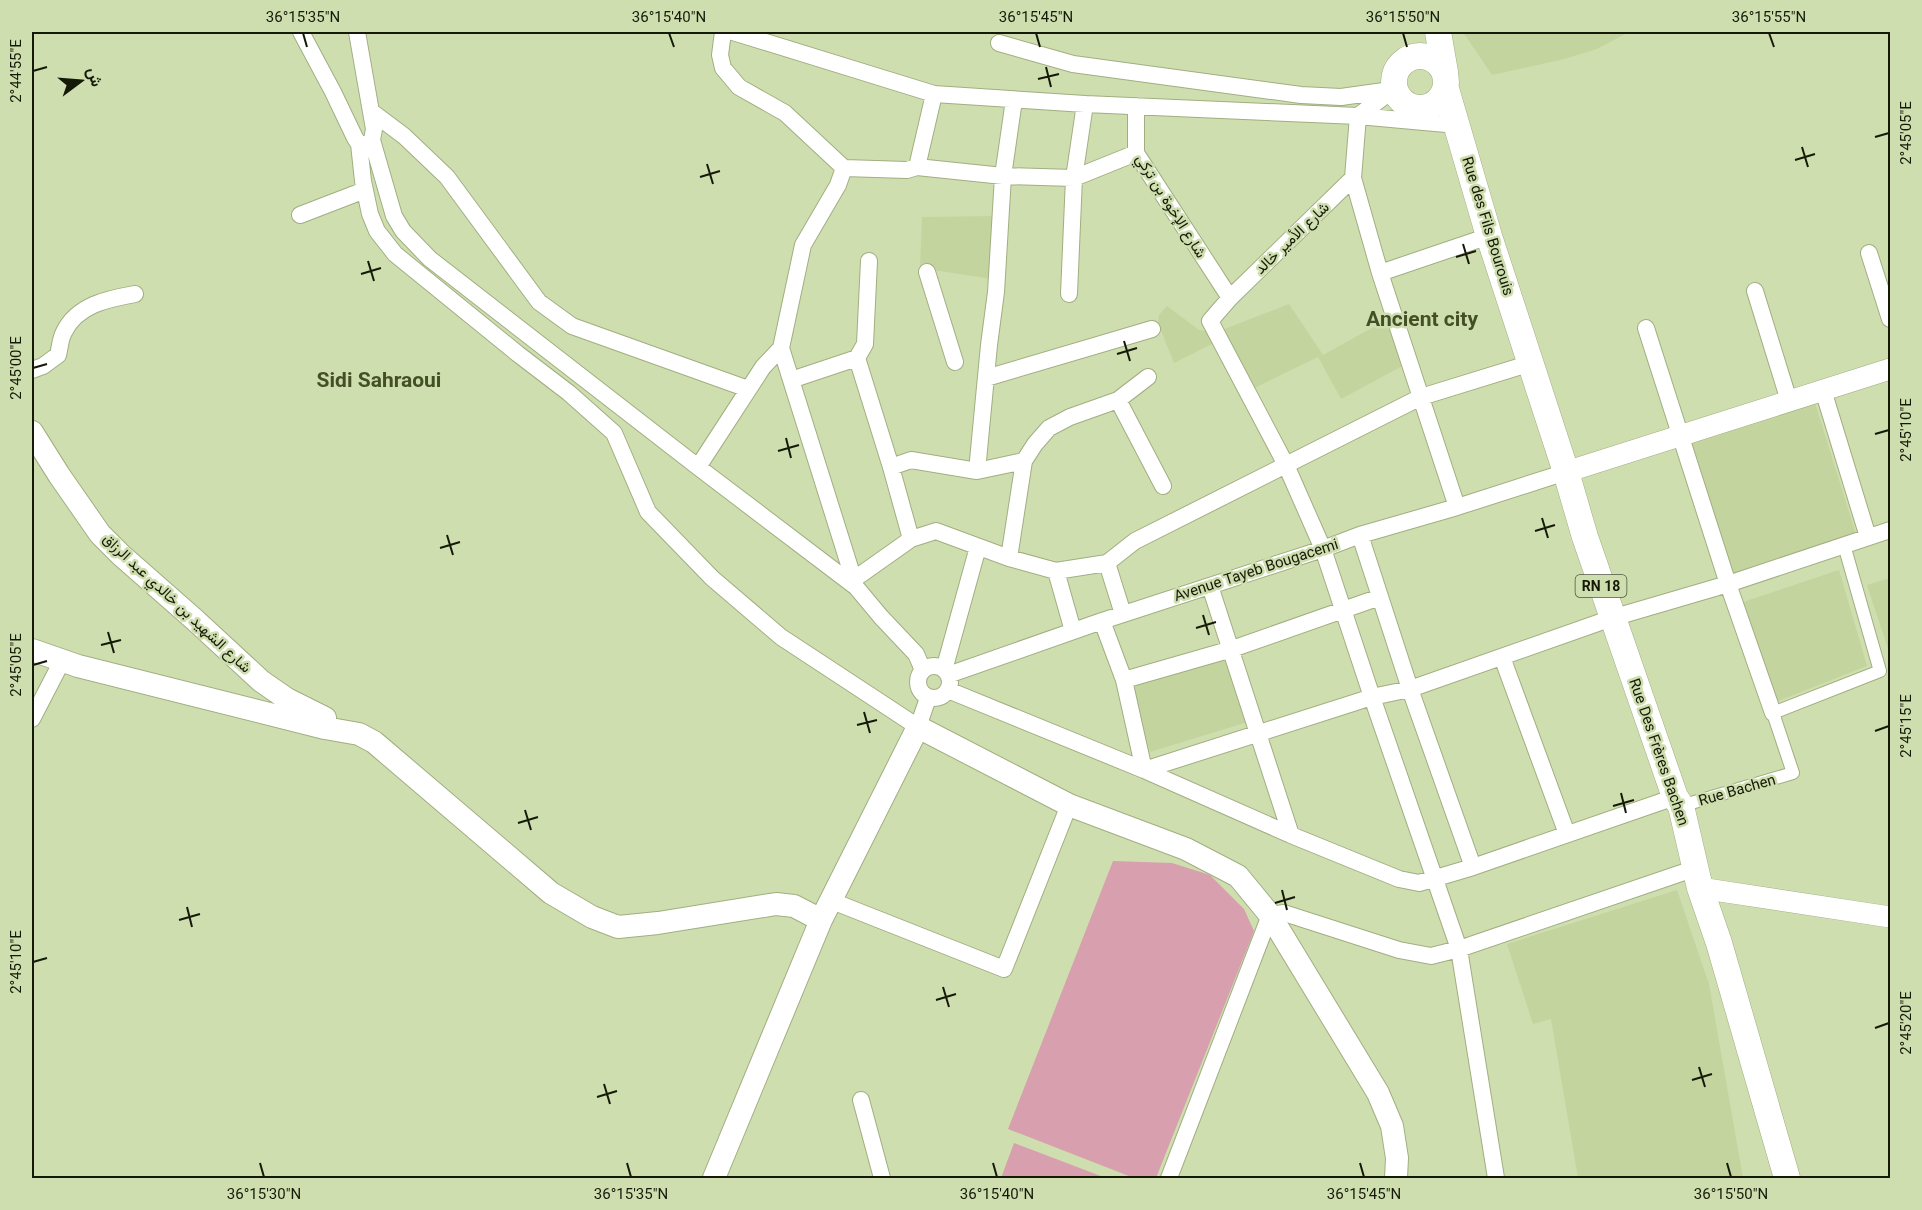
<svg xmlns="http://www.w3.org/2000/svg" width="1922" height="1210" viewBox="0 0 1922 1210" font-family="Georgia,Vazirmatn,serif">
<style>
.built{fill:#c3d49e}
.green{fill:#d89fae}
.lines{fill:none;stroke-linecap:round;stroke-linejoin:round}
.pedestrian-casing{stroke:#a1ae81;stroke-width:14}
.minor-casing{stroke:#a1ae81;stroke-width:18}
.tertiary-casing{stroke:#a1ae81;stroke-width:22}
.secondary-casing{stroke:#a1ae81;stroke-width:24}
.primary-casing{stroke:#a1ae81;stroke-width:27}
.pedestrian{stroke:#fff;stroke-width:12}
.minor{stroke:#fff;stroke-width:16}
.tertiary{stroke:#fff;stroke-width:21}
.secondary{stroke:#fff;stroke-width:22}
.primary{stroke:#fff;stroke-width:26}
.ticks{fill:none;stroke:#151908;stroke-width:2}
.labels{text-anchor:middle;stroke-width:5;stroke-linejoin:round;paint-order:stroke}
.shield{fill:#cfdeaf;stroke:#4d543a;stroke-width:1.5}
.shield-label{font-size:14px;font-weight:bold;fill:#151908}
.street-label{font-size:15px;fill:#151908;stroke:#cfdeaf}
.district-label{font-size:21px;font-weight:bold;fill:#444f26;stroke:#cfdeaf}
.neatline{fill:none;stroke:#151908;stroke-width:2}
.ticks-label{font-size:15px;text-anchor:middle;fill:#151908}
</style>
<rect width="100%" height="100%" fill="#cfdeaf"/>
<path class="built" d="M 1463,32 L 1629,32 L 1597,49 L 1564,59 L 1492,75 Z
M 998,216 L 992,279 L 920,268 L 922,217 Z
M 1289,304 L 1323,355 L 1388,319 L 1408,363 L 1341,399 L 1318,357 L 1244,393 L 1216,342 L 1174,363 L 1158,323 L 1159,315 L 1167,306 L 1199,330 L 1217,332 Z
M 1815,403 L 1860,547 L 1734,587 L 1689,444 Z
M 1839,570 L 1867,666 L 1778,701 L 1743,602 Z
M 1890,578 L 1890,655 L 1867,585 Z
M 1230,653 L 1251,721 L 1150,752 L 1129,684 Z
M 1677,890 L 1709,984 L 1743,1178 L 1578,1178 L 1551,1019 L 1533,1024 L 1507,944 Z"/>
<path class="green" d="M 1113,861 L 1172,863 L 1210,875 L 1244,909 L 1254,931 L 1156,1178 L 1134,1178 L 1008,1129 Z
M 1014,1143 L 1106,1178 L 1001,1178 Z"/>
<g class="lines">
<g class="pedestrian-casing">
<path id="pedestrian" d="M 1681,806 L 1793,773 L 1773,713 L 1880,671 L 1844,545"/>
</g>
<g class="minor-casing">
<path id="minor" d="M 301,32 L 333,92 L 355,138 L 359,144 L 365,145 L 372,140 L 374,129 L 357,32
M 733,32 L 934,94 L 1085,104 L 1358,116 L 1394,89
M 999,43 L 1073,64 L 1301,95 L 1341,97 L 1391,90
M 1136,106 L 1136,153 L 1230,298
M 372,112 L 404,136 L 447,177 L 539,302 L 572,326 L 748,389
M 1457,125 L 1358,116 L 1353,178 L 1380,273 L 1457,507
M 372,140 L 394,216 L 403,231 L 430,259 L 698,467 L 856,587 L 881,617 L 916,654 L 923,670
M 359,144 L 363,181 L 370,214 L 377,231 L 395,254 L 518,354 L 569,393 L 614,433 L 648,512 L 712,578 L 781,637 L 918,727 L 928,698
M 917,167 L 934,94
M 844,168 L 907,170 L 917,167 L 1003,176 L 1074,178 L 1136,153
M 1353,178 L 1230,298 L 1210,321 L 1286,465 L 1323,549 L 1372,697 L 1459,949 L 1496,1178
M 300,215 L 365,190
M 1869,253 L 1890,319
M 927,272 L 955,362
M 1380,273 L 1489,236
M 1755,291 L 1789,401
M 1069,294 L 1074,178 L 1085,104
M 1646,328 L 1728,584 L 1773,713
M 781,348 L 856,587
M 857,358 L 865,344 L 869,261
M 32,370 L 43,366 L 58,355 C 60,348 60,339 64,332 C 77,305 107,299 135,294
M 986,378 L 1152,329
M 791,380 L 857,358 L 891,467 L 911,539
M 1823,390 L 1868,537
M 1118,400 L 1163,486
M 698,467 L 763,367 L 781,348 L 803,245 L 838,185 L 844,168 L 785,113 L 739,87 L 723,68 L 720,55 L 723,32
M 891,467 L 911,460 L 977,471 L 1024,461
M 977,471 L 989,345 L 996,292 L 1003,176 L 1014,100
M 1360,535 L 1410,689 L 1473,867
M 1009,558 L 1024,461 L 1035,444 L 1049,428 L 1070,417 L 1118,400 L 1148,377
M 1056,571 L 1073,631
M 853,580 L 911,539 L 936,531 L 1009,558 L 1056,571 L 1107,563
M 1210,586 L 1291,835
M 1123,614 L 1107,563 L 1135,541 L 1421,397 L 1531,363
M 1102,621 L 1124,680 L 1144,770 L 1372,697 L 1410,689 L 1612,618 L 1728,584 L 1890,530
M 1502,657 L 1567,834
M918 682a16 16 0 1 1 32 0a16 16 0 1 1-32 0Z
M 944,670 L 978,547
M 948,675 L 1102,621 L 1323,549 L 1360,535 L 1457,507 L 1566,472
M 1124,680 L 1232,649 L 1380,597
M 948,690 L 1144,770 L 1291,835 L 1399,879 L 1419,883 L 1473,867 L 1675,797
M 32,719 L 62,661
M 832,901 L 1004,969 L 1069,805
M 861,1100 L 882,1178
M 1169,1178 L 1270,915 L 1284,913 L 1399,950 L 1431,956 L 1459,949 L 1696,868"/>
</g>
<g class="tertiary-casing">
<path id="tertiary" d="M 1566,472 L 1890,369
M 1700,888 L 1890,917"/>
</g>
<g class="secondary-casing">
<path id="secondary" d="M 32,432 L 59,475 L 100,534 L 121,555 L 195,620 L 261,681 L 287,699 L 325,718
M 32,650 L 78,666 L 325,728 L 359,734 L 374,742 L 551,893 L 592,917 L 618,927 L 658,923 L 776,904 L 794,906 L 821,920 L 918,727 L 1069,805 L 1186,849 L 1238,876 L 1270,915 L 1378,1093 L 1392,1126 L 1397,1158 L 1396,1178
M 714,1178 L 821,920"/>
</g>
<g class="primary-casing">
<path id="primary" d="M 1438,32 L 1445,72
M1394 82a26 26 0 1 1 52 0a26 26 0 1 1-52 0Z
M 1446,89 L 1489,236 L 1566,472 L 1585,537 L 1675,797 L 1681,806 L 1700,888 L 1719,943 L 1787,1178"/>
</g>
<use href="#pedestrian" class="pedestrian"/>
<use href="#minor" class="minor"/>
<use href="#tertiary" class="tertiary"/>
<use href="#secondary" class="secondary"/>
<use href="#primary" class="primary"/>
</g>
<path class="ticks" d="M 303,33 L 307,47M 669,33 L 674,47M 1036,33 L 1040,47M 1403,33 L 1407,47M 1769,33 L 1774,47M 1046,67 L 1051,87M 33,71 L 47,67M 1038,79 L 1059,74M 1875,137 L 1889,133M 1802,147 L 1808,167M 1795,160 L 1815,154M 707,164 L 713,184M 700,177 L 720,171M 1463,244 L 1469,264M 1456,257 L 1476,251M 368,261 L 374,281M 361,274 L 381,268M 1124,341 L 1130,361M 1117,354 L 1137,348M 33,368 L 47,364M 1875,434 L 1889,430M 786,438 L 791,458M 778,451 L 799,445M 1542,518 L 1548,538M 1535,531 L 1555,525M 447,535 L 453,555M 440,548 L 460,542M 1203,615 L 1209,635M 1196,628 L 1216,622M 108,632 L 114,653M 101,645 L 121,640M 33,665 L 47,661M 864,712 L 870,733M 857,725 L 877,720M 1875,731 L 1889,726M 1621,793 L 1626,813M 1613,806 L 1634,800M 525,810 L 531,830M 518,823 L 538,817M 1282,890 L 1287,910M 1275,903 L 1295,897M 187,907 L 192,927M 179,920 L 200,914M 33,962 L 47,958M 943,987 L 949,1007M 936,1000 L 956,994M 1875,1028 L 1889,1023M 1699,1067 L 1705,1087M 1692,1080 L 1712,1074M 604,1084 L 610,1104M 597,1097 L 617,1091M 260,1163 L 264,1177M 627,1163 L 631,1177M 993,1163 L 997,1177M 1360,1163 L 1364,1177M 1727,1163 L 1731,1177"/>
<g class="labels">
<rect class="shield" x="1575.5" y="575" width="51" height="22" rx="4.5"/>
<g class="shield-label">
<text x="1601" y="591">RN 18</text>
</g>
<g class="street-label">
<text transform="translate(1171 206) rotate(58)" y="5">شارع الإخوة بن تركي</text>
<text transform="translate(1488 226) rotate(73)" y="5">Rue des Fils Bourouis</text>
<text transform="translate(1292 238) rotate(-44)" y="5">شارع الأمير خالد</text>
<text transform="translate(1256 570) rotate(-18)" y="5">Avenue Tayeb Bougacemi</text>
<text transform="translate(177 603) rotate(43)" y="5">شارع الشهيد بن خالدي عبد الرزاق</text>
<text transform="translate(1659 752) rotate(71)" y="5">Rue Des Frères Bachen</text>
<text transform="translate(1737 790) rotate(-16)" y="5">Rue Bachen</text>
</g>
<g class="district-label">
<text x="1422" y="326">Ancient city</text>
<text x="379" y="387">Sidi Sahraoui</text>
</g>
</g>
<rect width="1922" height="1210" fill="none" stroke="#cfdeaf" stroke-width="66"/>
<g transform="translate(81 81) rotate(74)" stroke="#cfdeaf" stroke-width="4.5" paint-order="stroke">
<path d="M0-4.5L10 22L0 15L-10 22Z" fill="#151908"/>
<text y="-9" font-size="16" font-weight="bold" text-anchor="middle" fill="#151908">ش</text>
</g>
<rect x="33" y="33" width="1856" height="1144" class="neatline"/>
<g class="ticks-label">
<text x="303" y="22">36°15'35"N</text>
<text x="669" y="22">36°15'40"N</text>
<text x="1036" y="22">36°15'45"N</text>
<text x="1403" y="22">36°15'50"N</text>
<text x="1769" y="22">36°15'55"N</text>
<text transform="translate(16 71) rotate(-90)" y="5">2°44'55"E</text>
<text transform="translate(1906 133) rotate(-90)" y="5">2°45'05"E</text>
<text transform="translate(16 368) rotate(-90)" y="5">2°45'00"E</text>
<text transform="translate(1906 430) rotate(-90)" y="5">2°45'10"E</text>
<text transform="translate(16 665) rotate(-90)" y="5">2°45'05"E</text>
<text transform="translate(1906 726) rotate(-90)" y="5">2°45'15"E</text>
<text transform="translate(16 962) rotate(-90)" y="5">2°45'10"E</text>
<text transform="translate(1906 1023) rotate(-90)" y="5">2°45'20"E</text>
<text x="264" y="1199">36°15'30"N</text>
<text x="631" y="1199">36°15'35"N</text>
<text x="997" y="1199">36°15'40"N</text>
<text x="1364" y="1199">36°15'45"N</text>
<text x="1731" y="1199">36°15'50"N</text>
</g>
</svg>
